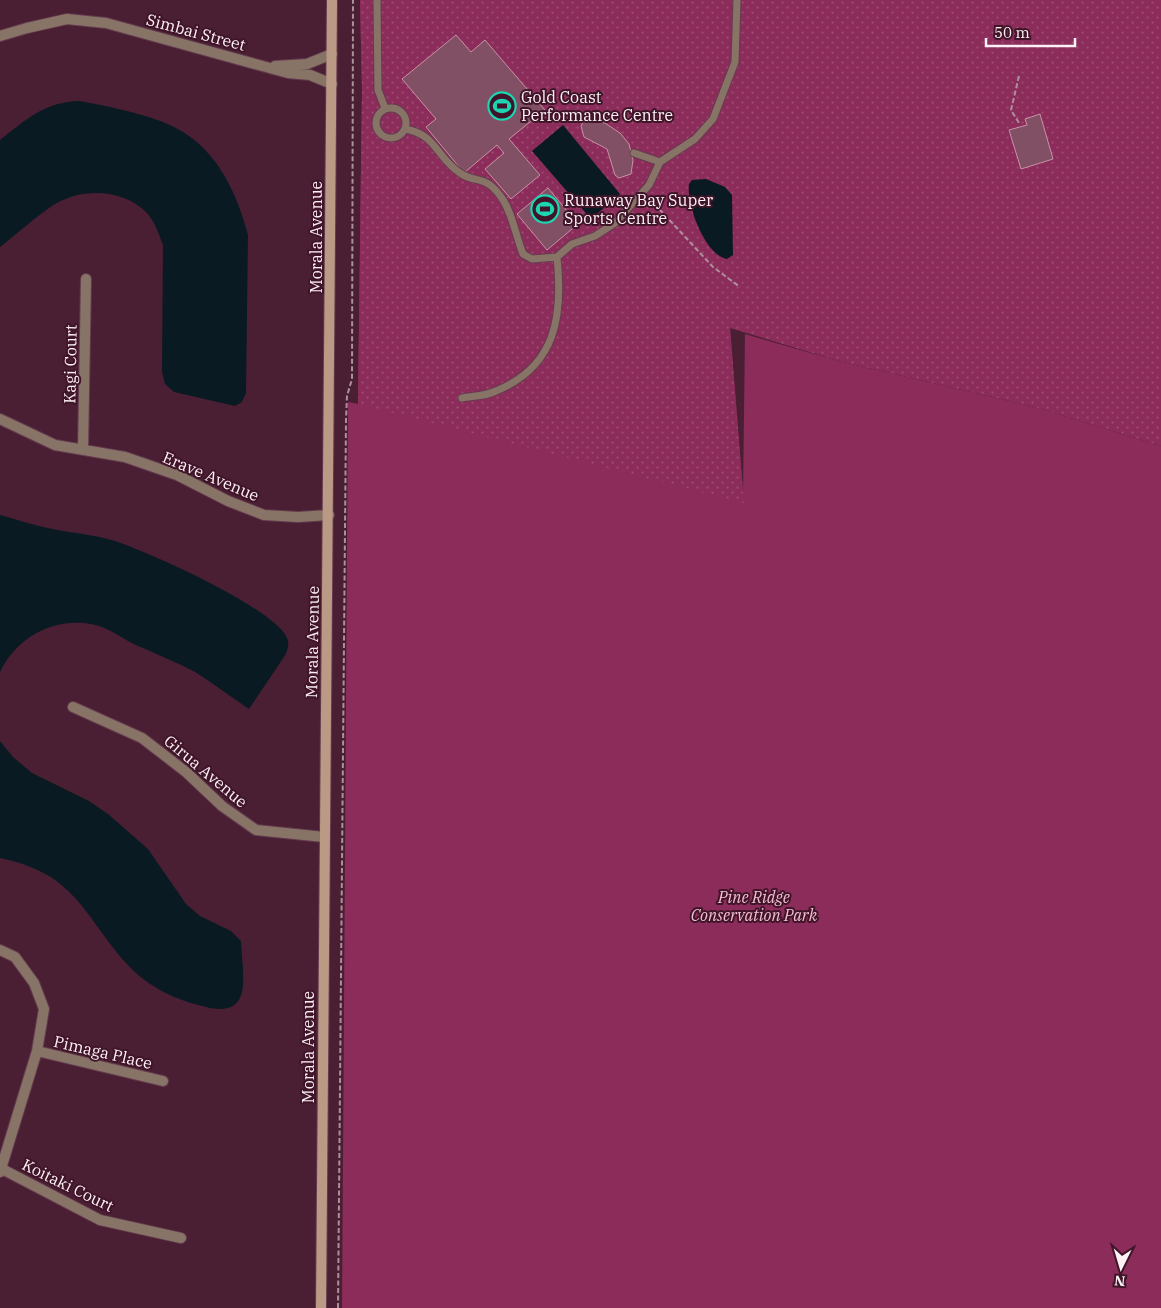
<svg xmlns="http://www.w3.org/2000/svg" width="1161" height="1308" viewBox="0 0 1161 1308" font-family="'IBM Plex Serif',serif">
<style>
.grass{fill:#8b2c5a}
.park{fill:url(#park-dots)}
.water{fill:#091a23}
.building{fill:#825064;stroke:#c891a6}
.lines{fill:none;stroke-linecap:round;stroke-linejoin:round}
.lane-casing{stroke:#643c4e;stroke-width:9}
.street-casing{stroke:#643c4e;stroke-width:12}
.secondary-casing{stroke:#643c4e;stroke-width:12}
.path{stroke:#ab919c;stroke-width:2;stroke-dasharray:5 2.5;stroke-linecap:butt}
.lane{stroke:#887467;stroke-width:7}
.street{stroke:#887467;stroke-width:10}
.secondary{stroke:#ba9985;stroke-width:10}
.labels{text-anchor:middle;stroke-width:4;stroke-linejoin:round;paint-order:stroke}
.street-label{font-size:16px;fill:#fdf1f5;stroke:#401529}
.poi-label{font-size:16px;fill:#fdf1f5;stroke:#401529;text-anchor:start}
.park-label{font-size:16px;font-style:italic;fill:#f6bed3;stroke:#401529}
</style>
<defs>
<pattern id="park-dots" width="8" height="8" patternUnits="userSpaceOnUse" patternTransform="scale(1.25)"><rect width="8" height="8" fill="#8b2c5a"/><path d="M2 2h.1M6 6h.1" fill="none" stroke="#9c4b72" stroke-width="1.8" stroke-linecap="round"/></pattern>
</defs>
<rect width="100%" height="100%" fill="#4b1f33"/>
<path class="grass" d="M 360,0 L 730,328 L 743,495 L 745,334 L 839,361 L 1035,407 L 1161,446 L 1161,1308 L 342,1308 L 348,402 L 358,404 L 362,90 Z"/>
<path class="park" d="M 360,0 L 1161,0 L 1161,446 L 1035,407 L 839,361 L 730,328 L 744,503 L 358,404 L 362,90 Z"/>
<path class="water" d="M 80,101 C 110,107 149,114 176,128 C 217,149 237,193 248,235 L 246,393 L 242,402 L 235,406 L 174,392 L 165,384 L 162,372 L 163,245 C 159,234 155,223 148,214 C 124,188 80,187 52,206 C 34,218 17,234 0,247 L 0,140 C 27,119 44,102 80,101 Z
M 563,125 L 620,194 L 591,219 L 532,151 Z
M 706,179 L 725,187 L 732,195 L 733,255 L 727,259 C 705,255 686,204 689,184 L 692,180 Z
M 0,515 C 16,519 32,525 48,528 C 70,533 93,534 115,541 C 151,553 269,606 286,636 C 290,642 288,648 286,654 L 249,709 C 231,697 213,683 195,672 C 176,662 156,654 136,645 C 121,638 108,627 91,624 C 53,617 16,638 0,672 Z
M 0,741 L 13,757 L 32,773 L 89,801 L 108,814 L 148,849 L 186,904 L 200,916 L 231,931 L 241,941 C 242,974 255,1019 206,1007 C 175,1000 148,987 127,964 C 102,938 88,906 59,883 C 43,870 20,862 0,858 Z"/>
<path class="building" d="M 456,35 L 471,52 L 485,40 L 545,110 L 509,139 L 540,175 L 511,199 L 485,169 L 504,153 L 497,145 L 464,173 L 426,127 L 436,119 L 402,79 Z
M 1040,114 L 1053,159 L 1021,169 L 1009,130 L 1027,125 L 1025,119 Z
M 587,120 L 605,123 L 620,133 L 629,144 L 633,160 L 631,174 L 619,178 L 615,175 L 607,149 L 584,137 L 581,126 L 583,122 Z
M 548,188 L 578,224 L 547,250 L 517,214 Z"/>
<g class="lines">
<g class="lane-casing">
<path id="lane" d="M 377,0 L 378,90 L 385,108
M376 123a15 15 0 1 1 30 0a15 15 0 1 1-30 0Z
M 405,129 C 436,134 437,158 460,173 C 476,184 485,174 501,197 C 512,211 516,237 523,254 L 532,259 L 557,257
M 634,153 L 660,162 L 695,139 L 713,119 L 735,62 L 737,0
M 462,398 C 473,396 486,396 496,391 C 557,366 563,315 557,257 L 572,244 L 595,236 L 615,223 L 649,185 L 660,162"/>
</g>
<g class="street-casing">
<path id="street" d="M 0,36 L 27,28 L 67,19 L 106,23 L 288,73 L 310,75 L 332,84
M 275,66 L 307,64 L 332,54
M 0,419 L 55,445 L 125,457 L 177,475 L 228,501 L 264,515 L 298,517 L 329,515
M 83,450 L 86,279
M 73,707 L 142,738 L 186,772 L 222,806 L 256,830 L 324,837
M 0,950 L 15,957 L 34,983 L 44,1009 L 37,1051 L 0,1172
M 37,1051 L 163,1081
M 2,1169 L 100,1220 L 181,1238"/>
</g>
<g class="secondary-casing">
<path id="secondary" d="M 321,1308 L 332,0"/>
</g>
<path class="path" d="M 1019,76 L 1011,110 L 1019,123
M 649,198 L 713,267 L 740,287
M 338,1308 L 346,419 L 347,396 L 352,379 L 353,0"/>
<use href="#lane" class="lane"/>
<use href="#street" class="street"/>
<use href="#secondary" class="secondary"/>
</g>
<defs>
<g id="stadium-ring" transform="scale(1.4375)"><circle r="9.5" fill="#401529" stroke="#1dd5b1" stroke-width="1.5"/><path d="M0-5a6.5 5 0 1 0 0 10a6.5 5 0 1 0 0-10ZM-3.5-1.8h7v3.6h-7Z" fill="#1dd5b1"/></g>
</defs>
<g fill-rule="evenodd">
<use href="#stadium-ring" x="502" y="106"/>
<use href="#stadium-ring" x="545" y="209"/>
</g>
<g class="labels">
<g class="street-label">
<text transform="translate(196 32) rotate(15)" y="6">Simbai Street</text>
<text transform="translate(316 237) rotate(-90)" y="6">Morala Avenue</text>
<text transform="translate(70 364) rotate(-89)" y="6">Kagi Court</text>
<text transform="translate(211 476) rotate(23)" y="6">Erave Avenue</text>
<text transform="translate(312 642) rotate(-89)" y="6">Morala Avenue</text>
<text transform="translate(206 771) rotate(40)" y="6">Girua Avenue</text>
<text transform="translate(308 1047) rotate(-90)" y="6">Morala Avenue</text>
<text transform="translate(103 1052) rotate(13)" y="6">Pimaga Place</text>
<text transform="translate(68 1185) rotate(26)" y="6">Koitaki Court</text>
</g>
<g class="poi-label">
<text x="521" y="103">Gold Coast<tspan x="521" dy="18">Performance Centre</tspan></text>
<text x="564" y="206">Runaway Bay Super<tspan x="564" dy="18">Sports Centre</tspan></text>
</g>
<g class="park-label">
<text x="754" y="903">Pine Ridge<tspan x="754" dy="18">Conservation Park</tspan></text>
</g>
</g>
<g transform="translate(1121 1268) rotate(185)" stroke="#401529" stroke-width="4" paint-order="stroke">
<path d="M0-4L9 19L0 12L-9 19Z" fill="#fdf1f5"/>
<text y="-8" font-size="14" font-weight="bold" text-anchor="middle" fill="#fdf1f5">N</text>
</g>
<path d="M986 38v8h89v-8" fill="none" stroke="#fdf1f5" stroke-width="2.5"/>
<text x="994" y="38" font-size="15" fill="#fdf1f5" stroke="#401529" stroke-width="4" paint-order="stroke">50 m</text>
</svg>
